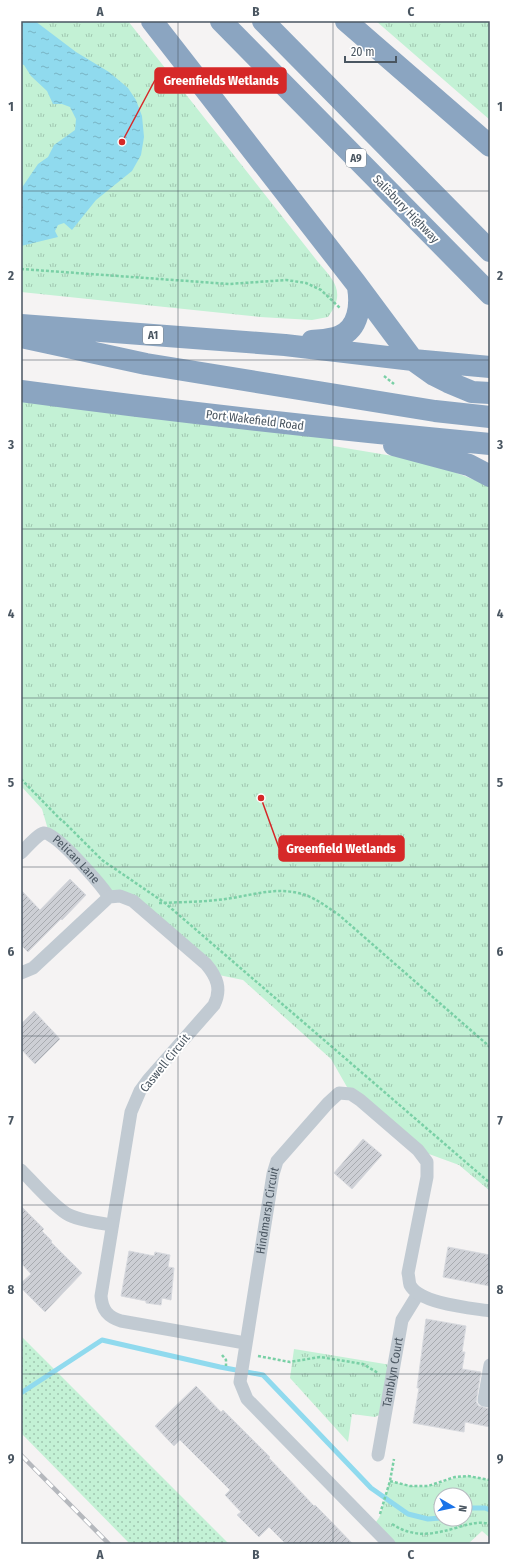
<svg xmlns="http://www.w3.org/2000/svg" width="511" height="1565" viewBox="0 0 511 1565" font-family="'Fira Sans Condensed',sans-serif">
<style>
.grass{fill:url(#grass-dots)}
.park{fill:url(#park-tufts);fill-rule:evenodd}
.water{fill:url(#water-ripples)}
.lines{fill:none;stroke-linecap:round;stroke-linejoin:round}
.stream{stroke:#90daee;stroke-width:5}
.building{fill:url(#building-hatch);stroke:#d7d9de}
.path{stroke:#7ad0a6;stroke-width:2.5;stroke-dasharray:3 2;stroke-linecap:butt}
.street{stroke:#c1cad2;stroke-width:13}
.highway{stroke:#8ba5c1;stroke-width:22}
.rail-casing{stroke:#b5b8bd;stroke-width:4.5}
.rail{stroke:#fff;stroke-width:3;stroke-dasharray:9;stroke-linecap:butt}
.grid{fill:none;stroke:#4a5661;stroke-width:1;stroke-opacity:0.55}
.labels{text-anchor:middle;stroke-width:4;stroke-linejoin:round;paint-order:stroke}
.shield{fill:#fff;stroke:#808990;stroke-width:1}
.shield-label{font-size:11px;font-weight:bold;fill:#4a5661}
.street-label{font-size:12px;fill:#4a5661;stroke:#fff}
.leader{fill:none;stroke:#d62828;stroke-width:1.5}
.callout-dot{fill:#d62828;stroke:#fff;stroke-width:1.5}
.callout{fill:#d62828;stroke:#d62828;stroke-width:1.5}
.callout-label{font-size:13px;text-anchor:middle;font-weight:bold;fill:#fff}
.neatline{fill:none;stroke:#4a5661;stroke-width:1.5}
.grid-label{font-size:13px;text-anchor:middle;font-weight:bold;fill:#4a5661}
</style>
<defs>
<pattern id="grass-dots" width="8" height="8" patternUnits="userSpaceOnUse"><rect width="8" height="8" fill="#c3f1d5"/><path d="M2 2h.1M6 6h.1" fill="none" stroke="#a0c6b0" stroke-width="1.8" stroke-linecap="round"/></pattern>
<pattern id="park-tufts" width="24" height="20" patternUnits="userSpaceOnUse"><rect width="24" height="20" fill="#c3f1d5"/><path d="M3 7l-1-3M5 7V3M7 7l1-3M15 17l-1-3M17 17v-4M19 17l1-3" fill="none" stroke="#a0c6b0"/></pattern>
<pattern id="water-ripples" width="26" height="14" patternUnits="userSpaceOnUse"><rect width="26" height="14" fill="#90daee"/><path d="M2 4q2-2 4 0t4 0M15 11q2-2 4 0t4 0" fill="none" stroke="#78b4c4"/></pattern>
<pattern id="building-hatch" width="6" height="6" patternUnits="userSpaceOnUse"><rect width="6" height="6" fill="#cdcfd5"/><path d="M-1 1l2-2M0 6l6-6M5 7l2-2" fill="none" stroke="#a8abb0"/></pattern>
</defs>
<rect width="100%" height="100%" fill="#f5f3f3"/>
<path class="grass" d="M 21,1336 L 229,1544 L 130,1544 L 21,1433 Z"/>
<path class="park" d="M 21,21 L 128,21 L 318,262 C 335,281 346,293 328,317 L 312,320 L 260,317 L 21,292 Z
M 376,21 L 490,21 L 490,120 Z
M 21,391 L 333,429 L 333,446 L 399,457 L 439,466 L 490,486 L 490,1191 L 459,1165 L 418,1150 L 351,1094 L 331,1059 L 243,980 L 214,974 L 133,901 L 109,897 L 49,833 L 42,809 L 21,786 Z
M 294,1349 L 391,1365 L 379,1415 L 375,1417 L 352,1414 L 348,1442 L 290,1378 Z
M 468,1476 L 490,1480 L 490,1538 L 482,1531 L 468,1544 L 389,1544 L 372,1528 L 380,1516 L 390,1481 C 402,1484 415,1488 428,1486 C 441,1484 452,1477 468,1476 ZM 441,1495 L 465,1495 L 465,1519 L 441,1519 Z"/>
<path class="water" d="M 21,21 L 35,21 L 76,52 L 109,72 L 128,88 L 136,100 L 142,116 L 144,137 L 141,155 L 132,171 L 96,200 L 72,230 L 64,223 L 58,225 L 55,231 L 58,237 L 21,246 L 21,189 L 38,164 L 48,157 L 54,145 L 75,130 L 76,119 L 70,107 L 62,104 L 53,104 L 47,91 L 31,76 L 24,65 L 21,64 Z"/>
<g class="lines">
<path class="stream" d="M 21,1393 L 102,1340 L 220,1367 L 263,1375 L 371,1488 L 408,1514 L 428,1519 L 441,1518
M 465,1508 L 485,1508 L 490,1510"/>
</g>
<path class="building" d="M 70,879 L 86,895 L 62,920 L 61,919 L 28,952 L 21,945 L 21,890 L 40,910 Z
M 34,1011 L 60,1039 L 35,1064 L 21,1049 L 21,1024 Z
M 363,1139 L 382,1155 L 352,1189 L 334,1173 Z
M 21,1206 L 44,1229 L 42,1231 L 52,1241 L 51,1242 L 82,1273 L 45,1312 L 21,1288 L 21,1283 L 31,1274 L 21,1263 Z
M 448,1247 L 490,1255 L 490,1286 L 443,1277 Z
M 129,1251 L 154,1256 L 155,1252 L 170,1255 L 168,1267 L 174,1268 L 171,1300 L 162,1298 L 161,1305 L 146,1303 L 146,1301 L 121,1296 Z
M 426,1319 L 466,1326 L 462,1352 L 465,1352 L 462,1369 L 481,1372 L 476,1402 L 479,1406 L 490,1409 L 490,1427 L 465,1422 L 464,1432 L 413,1423 L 419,1388 L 417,1388 Z
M 196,1386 L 221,1412 L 223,1410 L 270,1457 L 269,1458 L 314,1506 L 315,1505 L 353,1544 L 286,1544 L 269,1527 L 259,1537 L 237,1515 L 241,1512 L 225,1495 L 230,1490 L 180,1440 L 174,1446 L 155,1426 Z"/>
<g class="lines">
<path class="path" d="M 21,269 L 229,284 L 286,280 L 306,283 L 321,290 L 340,308
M 384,376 L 394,384
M 21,779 L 63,822
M 63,821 L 102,860 L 165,903 L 490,1183
M 159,903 C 183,902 208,902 232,898 C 256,894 278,887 302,894 C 316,898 327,907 339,915 L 490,1047
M 222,1355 L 226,1360 L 226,1366
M 258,1356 L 290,1362 L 320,1357 L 363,1364 L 378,1373
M 390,1481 L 410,1486 L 428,1486 L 455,1477 L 468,1476 L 490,1480
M 380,1514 L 390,1481 L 394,1459
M 392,1524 C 415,1539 435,1534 459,1527 C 470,1524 479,1521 490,1524"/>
<g class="street">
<path id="s1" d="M 21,853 C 26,848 38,834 44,833 C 55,831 102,886 109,897"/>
<path d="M 21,973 L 33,968 L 109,897 L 120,896 L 133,901 L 206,964 C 217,977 222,989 214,1005 L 148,1080 L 140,1091 L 131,1112 L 101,1296 C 102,1310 108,1317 121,1321 L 245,1343"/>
<path d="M 21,1170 C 32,1181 56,1209 69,1215 C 82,1221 98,1223 112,1225"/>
<path d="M 490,1365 L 484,1400 L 490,1401"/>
<path id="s2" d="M 378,1455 L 402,1320 L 418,1294"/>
<path id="s3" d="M 389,1544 L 247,1399 L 240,1382 L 273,1174 L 277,1161 L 328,1103 L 339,1093 L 351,1094 L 360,1100 L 418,1150 L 427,1162 L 427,1177 L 408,1273 C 409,1277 409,1282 410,1285 C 420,1304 471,1308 490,1311"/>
</g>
<path class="highway" d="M 152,21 L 355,282 L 413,360 L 434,375 L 448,382 L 472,392 L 490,393
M 221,21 L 490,294
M 263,21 L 490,251
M 346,21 L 490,146
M 21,325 L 285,345 L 413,360 L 490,367
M 21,337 L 146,364 L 435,411 L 490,417
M 312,341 C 321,340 331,340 340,336 C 359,328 361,305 358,287
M 21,391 C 177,412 333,429 490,444
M 394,445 L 469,465 L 490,476"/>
<g class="rail-casing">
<path id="rail" d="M 21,1455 L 109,1544"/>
</g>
<use href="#rail" class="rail"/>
</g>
<path class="grid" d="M 178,21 L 178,1544M 333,21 L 333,1544M 21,191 L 490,191M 21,360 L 490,360M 21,529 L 490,529M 21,698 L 490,698M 21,867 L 490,867M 21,1036 L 490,1036M 21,1205 L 490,1205M 21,1374 L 490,1374"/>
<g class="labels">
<g class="shield">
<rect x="346" y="149" width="20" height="18" rx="3"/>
<rect x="143" y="326" width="20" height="18" rx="3"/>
</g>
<g class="shield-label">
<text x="356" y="162">A9</text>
<text x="153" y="339">A1</text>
</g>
<g class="street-label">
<text transform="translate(406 209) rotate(46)" y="4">Salisbury Highway</text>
<text transform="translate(255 420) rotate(7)" y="4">Port Wakefield Road</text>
<text dy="4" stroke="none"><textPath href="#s1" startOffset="73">Pelican Lane</textPath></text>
<text transform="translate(165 1063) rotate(-51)" y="4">Caswell Circuit</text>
<text dy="4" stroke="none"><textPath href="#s3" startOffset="395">Hindmarsh Circuit</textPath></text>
<text dy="4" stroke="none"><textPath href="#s2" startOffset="84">Tamblyn Court</textPath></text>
</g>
</g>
<path class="leader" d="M122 142L155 80M261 798L279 848"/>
<g class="callout-dot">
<circle cx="122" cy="142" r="4"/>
<circle cx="261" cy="798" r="4"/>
</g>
<g class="callout">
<rect x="155" y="68" width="131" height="25" rx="4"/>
<rect x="279" y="836" width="125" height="25" rx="4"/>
</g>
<g class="callout-label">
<text x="221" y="85">Greenfields Wetlands</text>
<text x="341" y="853">Greenfield Wetlands</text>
</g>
<rect width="511" height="1565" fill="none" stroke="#ffffff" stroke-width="44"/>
<g transform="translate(453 1507) rotate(99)"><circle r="19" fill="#ffffff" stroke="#b7bbc0"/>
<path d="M0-3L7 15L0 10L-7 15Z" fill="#1a73e8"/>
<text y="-6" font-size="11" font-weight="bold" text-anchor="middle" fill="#4a5661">N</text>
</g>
<path d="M345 56v6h51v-6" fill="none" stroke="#4a5661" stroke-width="2"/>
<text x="351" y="56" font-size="12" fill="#4a5661" stroke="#ffffff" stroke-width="3" paint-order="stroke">20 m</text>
<rect x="22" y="22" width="467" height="1521" class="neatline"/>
<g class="grid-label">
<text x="100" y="16">A</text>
<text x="256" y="16">B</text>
<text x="411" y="16">C</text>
<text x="11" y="111">1</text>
<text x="500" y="111">1</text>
<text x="11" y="280">2</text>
<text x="500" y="280">2</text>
<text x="11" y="449">3</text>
<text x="500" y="449">3</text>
<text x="11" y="618">4</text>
<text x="500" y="618">4</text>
<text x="11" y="787">5</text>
<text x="500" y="787">5</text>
<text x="11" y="956">6</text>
<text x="500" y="956">6</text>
<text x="11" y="1125">7</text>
<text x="500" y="1125">7</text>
<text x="11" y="1294">8</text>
<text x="500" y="1294">8</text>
<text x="11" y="1463">9</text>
<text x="500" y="1463">9</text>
<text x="100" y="1559">A</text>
<text x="256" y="1559">B</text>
<text x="411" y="1559">C</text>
</g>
</svg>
